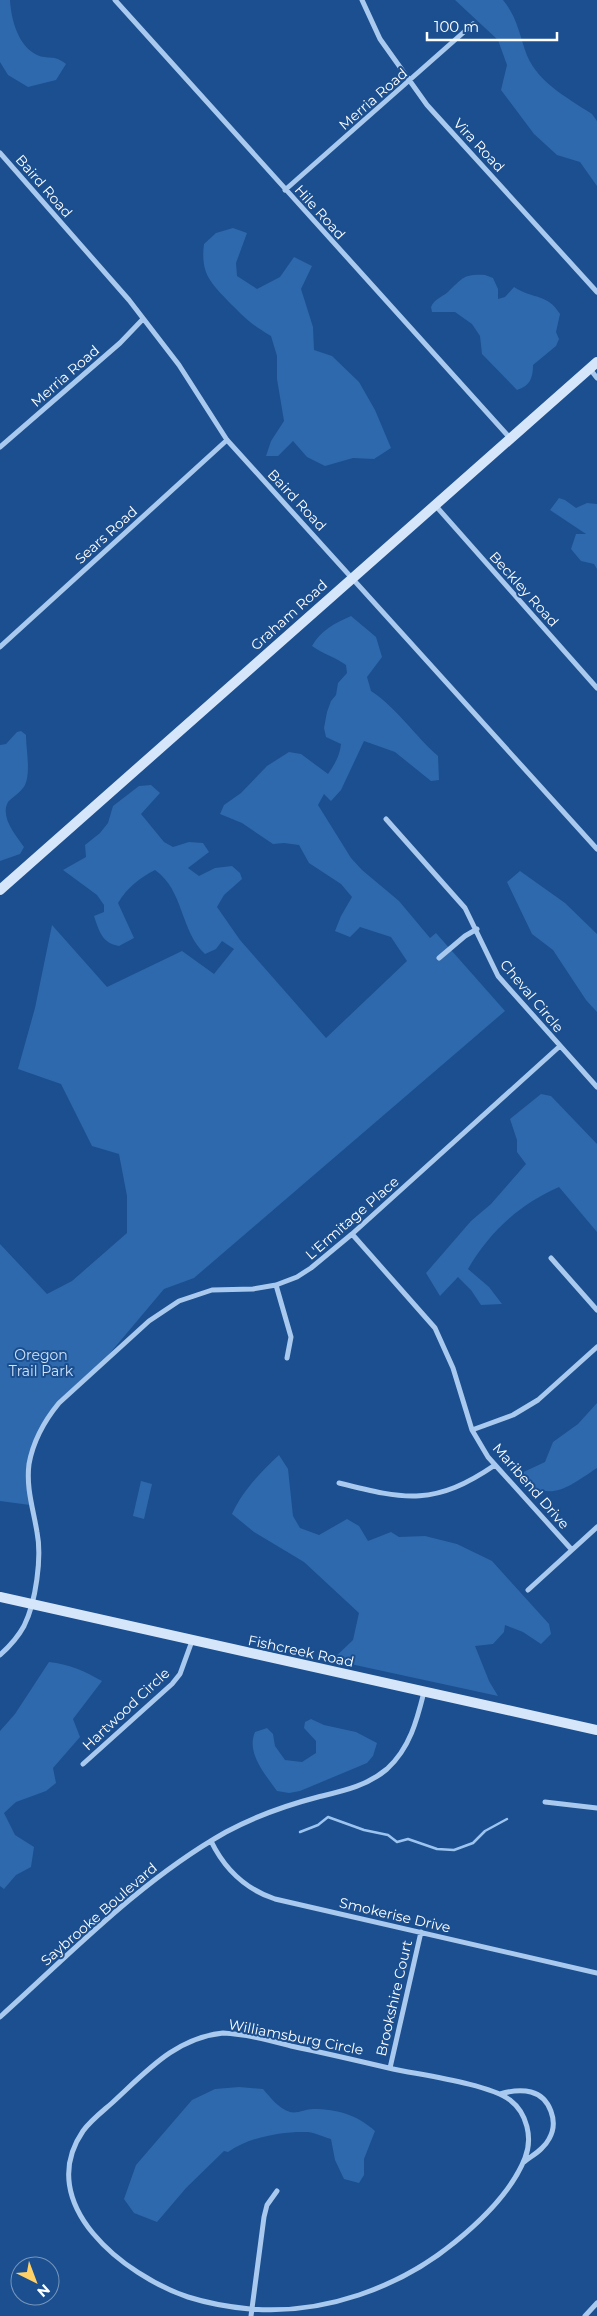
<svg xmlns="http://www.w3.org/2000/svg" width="597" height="2316" viewBox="0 0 597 2316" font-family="Montserrat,sans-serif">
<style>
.green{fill:#2e69ad}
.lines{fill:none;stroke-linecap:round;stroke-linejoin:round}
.stream{stroke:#9cc4f0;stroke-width:2.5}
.minor{stroke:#a9c9ee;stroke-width:5}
.secondary{stroke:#d6e6fa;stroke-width:10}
.labels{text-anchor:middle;stroke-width:4;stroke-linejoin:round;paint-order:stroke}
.street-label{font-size:14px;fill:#fff;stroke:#1b4f8f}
.park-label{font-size:14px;fill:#cfe3fa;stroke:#1b4f8f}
</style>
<rect width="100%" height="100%" fill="#1b4f8f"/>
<path class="green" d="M 0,0 L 10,0 C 11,19 18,46 37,55 C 48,60 54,54 66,64 L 56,80 L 28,87 L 8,75 L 0,62 Z
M 455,0 L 503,0 C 516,16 519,32 525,50 C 535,81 566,97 592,114 L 597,121 L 597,186 L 580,162 L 557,155 L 534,134 L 501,90 L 507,65 L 498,40 Z
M 233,228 L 247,233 L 236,263 L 237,276 L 257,289 L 280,277 L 294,257 L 312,266 L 301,289 L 313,327 L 314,350 L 332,356 L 359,382 L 375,410 L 391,448 L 374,459 L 353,458 L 325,466 L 307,457 L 293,441 L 278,456 L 266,456 L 271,441 L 284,421 L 277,379 L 277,356 L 271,336 C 252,325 247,320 232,305 C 212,284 200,275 204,244 L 216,233 Z
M 485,275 L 493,278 L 498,289 L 498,299 L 505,297 L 514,287 C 534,300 547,293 560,314 L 556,332 L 559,339 L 556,346 L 533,365 C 533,378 530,386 517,390 L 482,354 L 480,336 L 472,324 L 455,312 L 432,312 L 431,307 C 435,298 441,298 448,292 C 463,278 463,274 485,275 Z
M 559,498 L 565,500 L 576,508 L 587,503 L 597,504 L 597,569 L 594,564 L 581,561 L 571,549 L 576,534 L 586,534 L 550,510 Z
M 351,616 L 376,637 L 382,657 L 367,677 L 371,691 C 397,708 414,735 438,756 L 439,780 L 431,781 L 395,752 L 364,741 L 341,790 L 331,801 L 324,794 L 318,805 L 351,858 L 362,870 L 399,901 L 430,938 L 436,933 L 505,1011 L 194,1278 L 164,1289 L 100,1365 L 48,1416 L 29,1464 L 30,1505 L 0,1501 L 0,1244 L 47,1294 L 72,1281 L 127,1233 L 127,1196 L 119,1154 L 92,1146 L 61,1084 L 18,1069 L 35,1008 L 52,925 L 107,987 L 182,951 L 214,974 L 234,949 L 222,941 L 216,949 L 205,954 C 180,931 184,890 155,870 C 138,879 128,887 118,903 L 134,938 L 119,946 C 102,943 99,931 94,916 L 104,912 L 104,905 L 97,895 L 63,870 L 86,857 L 85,845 L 100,833 L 108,823 L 113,806 L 139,786 L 151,785 L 160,793 L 141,814 L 164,842 L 173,847 L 189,842 L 203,843 L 209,852 L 188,868 L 199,876 L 215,868 L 232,866 L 240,873 L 242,879 L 224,895 L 217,907 L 240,940 L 326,1038 L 407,961 L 391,937 L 360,927 L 350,937 L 335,931 L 341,916 L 352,897 L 341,884 L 309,863 L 299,845 L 284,843 L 273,844 L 242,823 L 220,814 L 224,805 L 241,793 L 267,766 L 289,752 L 301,754 L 328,774 C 335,764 340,755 341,744 L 326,737 L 324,728 L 327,712 L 331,701 L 336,695 L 338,683 L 347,673 L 346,665 C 335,657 323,654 312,646 C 320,631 335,623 351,616 Z
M 21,731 L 26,735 C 26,749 31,772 25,785 C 22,791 13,797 8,802 C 0,817 15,834 24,847 L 20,854 L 0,861 L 0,745 L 6,744 L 17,732 Z
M 520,871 L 565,903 L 597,934 L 597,1012 L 586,1000 L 553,950 L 532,934 L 507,882 Z
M 541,1094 L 551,1096 L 597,1144 L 597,1232 L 559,1187 C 520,1204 489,1232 468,1269 L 489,1287 L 502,1304 L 481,1305 L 471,1290 L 458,1277 L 440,1296 L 426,1273 L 471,1221 L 491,1204 L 526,1164 L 517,1152 L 517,1140 L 510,1119 Z
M 597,1403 L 597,1468 C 565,1489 550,1504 515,1476 L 545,1462 L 553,1442 L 578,1424 Z
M 279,1455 L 288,1469 L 293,1516 L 300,1528 L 319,1535 L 347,1519 L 359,1526 L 368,1541 L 391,1532 L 399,1537 L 425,1536 L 457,1544 L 492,1561 L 549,1624 L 551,1634 L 541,1644 L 523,1632 L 505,1625 L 504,1632 L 493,1644 L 475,1646 L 489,1681 L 498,1696 L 332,1660 L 353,1640 L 359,1613 L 304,1562 L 254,1532 L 232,1514 C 243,1490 260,1473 279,1455 Z
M 141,1481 L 152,1484 L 144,1519 L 133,1516 Z
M 49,1662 C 69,1664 84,1671 102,1681 L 73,1719 L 80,1737 L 53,1768 L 56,1783 L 46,1791 L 16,1802 L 4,1813 L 15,1835 L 34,1847 L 31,1867 L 16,1875 L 4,1889 L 0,1886 L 0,1731 L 15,1714 Z
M 311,1719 L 324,1725 L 356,1732 L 377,1743 L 373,1756 L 367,1763 L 300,1791 L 289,1793 L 277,1791 C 265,1774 246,1753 255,1732 L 267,1728 L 273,1734 L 275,1746 L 285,1760 L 302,1762 L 316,1753 L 316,1741 L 304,1728 L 305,1722 Z
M 239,2087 L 263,2089 C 271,2098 278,2108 290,2112 C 297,2114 306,2109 313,2109 C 338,2109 357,2115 375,2131 L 364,2159 L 364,2175 L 359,2183 L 344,2179 L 335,2160 L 331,2139 C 324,2137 316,2133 308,2132 C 283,2131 249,2137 228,2152 L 224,2151 L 186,2188 L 157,2222 L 134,2213 L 124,2199 L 136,2165 L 192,2100 L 215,2089 Z"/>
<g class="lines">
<path class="stream" d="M 300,1832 L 318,1825 L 328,1817 L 364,1830 L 388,1835 L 397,1842 L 408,1839 L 437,1849 L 454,1850 L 473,1843 L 485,1831 L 507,1819"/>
<path class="minor" d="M 115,0 L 510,438
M 362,0 L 380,39 L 427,105 L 597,292
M 0,153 L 129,300 L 179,365 L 227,440 L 597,849
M 285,190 L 473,24
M 590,369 L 597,378
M 0,447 L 120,343 L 143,319
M 435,505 L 597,688
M 0,647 L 227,440
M 386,819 L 465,908 L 498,976 L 597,1087
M 439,958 L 465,936 L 477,929
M 352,1234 L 435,1328 L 453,1368 L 472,1430 L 488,1457 L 572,1550
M 551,1258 L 597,1310
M 276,1285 L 291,1337 L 287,1358
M 472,1430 L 513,1415 L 538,1400 L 597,1347
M 339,1483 C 406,1500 435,1506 495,1465
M 528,1590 L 597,1527
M 0,1655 C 10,1646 18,1637 24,1626 C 36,1602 42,1557 37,1532 C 33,1508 26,1488 29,1464 C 33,1442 45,1420 59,1403 L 149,1321 L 179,1301 L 212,1290 L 253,1289 L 276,1285 L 297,1277 L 311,1268 L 352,1234 L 560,1046
M 83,1764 L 172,1684 L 180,1674 L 192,1641
M 545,1802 L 597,1808
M 211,1841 C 225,1870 245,1889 275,1899 L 597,1973
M 0,2017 C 72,1952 141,1880 226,1832 C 254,1817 287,1805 318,1797 C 343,1791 367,1786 387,1769 C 410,1748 417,1720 424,1692
M 223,2033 C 246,2034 268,2040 291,2046 C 325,2053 359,2061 393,2069 C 421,2075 489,2084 510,2100 C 527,2113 533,2138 525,2158 C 512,2191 482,2220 455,2242 C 399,2288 323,2315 250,2309 C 229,2307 207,2303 188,2297 C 125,2276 33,2204 83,2131 C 91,2120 103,2111 112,2103 C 146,2072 175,2038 223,2033 Z
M 390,2068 L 421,1932
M 500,2094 C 510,2091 520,2089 531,2092 C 550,2097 559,2122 549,2139 C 544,2149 533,2155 524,2162
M 251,2316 L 264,2217 L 267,2205 L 277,2191
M 585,2316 L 597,2303"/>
<path class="secondary" d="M 0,890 L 597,362
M 0,1597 L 597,1730"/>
</g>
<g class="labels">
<g class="street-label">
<text transform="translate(373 99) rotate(-41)" y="5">Merria Road</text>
<text transform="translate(479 145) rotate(47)" y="5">Vira Road</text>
<text transform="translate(44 186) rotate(49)" y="5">Baird Road</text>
<text transform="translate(320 212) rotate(48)" y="5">Hile Road</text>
<text transform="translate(65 376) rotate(-41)" y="5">Merria Road</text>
<text transform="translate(297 500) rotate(47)" y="5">Baird Road</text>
<text transform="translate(106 535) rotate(-42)" y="5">Sears Road</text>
<text transform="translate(524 589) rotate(48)" y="5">Beckley Road</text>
<text transform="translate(289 615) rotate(-42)" y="5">Graham Road</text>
<text transform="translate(532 996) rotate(50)" y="5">Cheval Circle</text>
<text transform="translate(352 1218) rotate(-41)" y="5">L'Ermitage Place</text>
<text transform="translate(531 1486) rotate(49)" y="5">Maribend Drive</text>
<text transform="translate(301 1651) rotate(12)" y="5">Fishcreek Road</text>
<text transform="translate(126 1709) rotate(-43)" y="5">Hartwood Circle</text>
<text transform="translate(99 1914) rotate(-41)" y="5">Saybrooke Boulevard</text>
<text transform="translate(395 1915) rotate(13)" y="5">Smokerise Drive</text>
<text transform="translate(394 1998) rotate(-77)" y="5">Brookshire Court</text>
<text transform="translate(296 2037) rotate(11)" y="5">Williamsburg Circle</text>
</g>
<g class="park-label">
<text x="41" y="1360">Oregon<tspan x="41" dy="16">Trail Park</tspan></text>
</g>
</g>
<g transform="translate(35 2281) rotate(138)"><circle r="24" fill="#1b4f8f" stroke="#7695bc"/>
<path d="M0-4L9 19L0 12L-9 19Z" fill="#ffd166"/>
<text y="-8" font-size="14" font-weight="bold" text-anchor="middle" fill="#ffffff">N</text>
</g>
<path d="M427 32v8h130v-8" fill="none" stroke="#ffffff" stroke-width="2.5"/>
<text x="434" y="32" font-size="15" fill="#ffffff" stroke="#1b4f8f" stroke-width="4" paint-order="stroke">100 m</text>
</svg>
